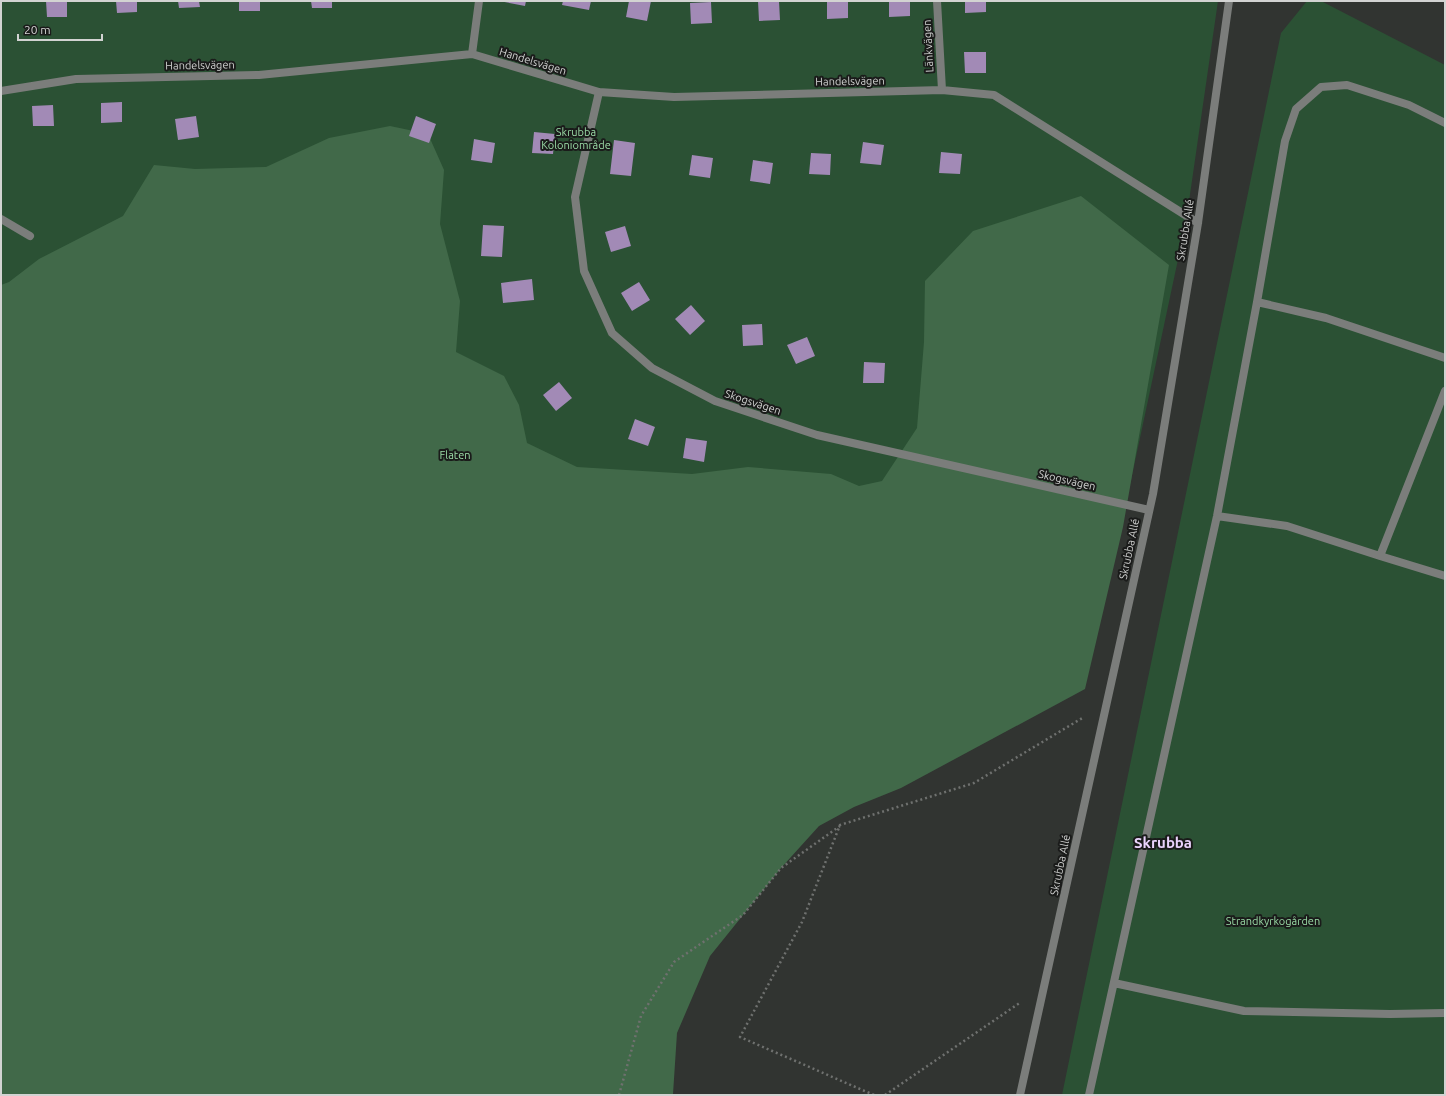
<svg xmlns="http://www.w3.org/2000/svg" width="1446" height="1096" viewBox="0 0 1446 1096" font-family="Ubuntu,sans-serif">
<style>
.green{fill:#2b5134}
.forest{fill:#416949}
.building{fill:#a28ab6}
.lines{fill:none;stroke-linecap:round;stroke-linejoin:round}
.path{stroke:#6f716f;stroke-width:2.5;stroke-dasharray:2 3;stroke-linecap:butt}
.service{stroke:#7b7d7b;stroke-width:8}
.minor{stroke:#7b7d7b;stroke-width:8}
.labels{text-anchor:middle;stroke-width:4;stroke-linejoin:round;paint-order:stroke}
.street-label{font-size:11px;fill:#d2d3d2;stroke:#1a1b1a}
.park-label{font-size:11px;fill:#9bdca7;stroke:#1a1b1a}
.district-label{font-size:15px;font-weight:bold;fill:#ead3fc;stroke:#1a1b1a}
</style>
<rect width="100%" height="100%" fill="#313431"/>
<path class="green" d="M 1,1 L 1218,1 L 1186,222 L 1124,513 L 1,1095 Z
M 1307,1 L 1321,1 L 1445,65 L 1445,1095 L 1062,1095 L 1281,33 Z"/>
<path class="forest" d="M 390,126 L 428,134 L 444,170 L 440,224 L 460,301 L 456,352 L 504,376 L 519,405 L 527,443 L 577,467 L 692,474 L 748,467 L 831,474 L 859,486 L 882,481 L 917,428 L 924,342 L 925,281 L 973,231 L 1081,196 L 1169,265 L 1123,527 L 1085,689 L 901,788 L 854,807 L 819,826 L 781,868 L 710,956 L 677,1033 L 673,1094 L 675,1095 L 1,1095 L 1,285 L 9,282 L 39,259 L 123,216 L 154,165 L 195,169 L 266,167 L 329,138 Z"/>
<path class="building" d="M 46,1 L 67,1 L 67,17 L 47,17 Z
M 116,1 L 137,1 L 137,12 L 117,13 Z
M 178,1 L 199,1 L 200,7 L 179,8 Z
M 239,1 L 260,1 L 260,11 L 239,11 Z
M 311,1 L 332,1 L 332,8 L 312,8 Z
M 499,1 L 526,1 L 525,6 Z
M 563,1 L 591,1 L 589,10 L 562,5 Z
M 629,1 L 651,1 L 647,21 L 626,17 Z
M 758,1 L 779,1 L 780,20 L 759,21 Z
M 827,1 L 848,1 L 848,18 L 827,19 Z
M 889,1 L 910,1 L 910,16 L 889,17 Z
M 965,1 L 986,1 L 986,12 L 965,13 Z
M 711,2 L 712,23 L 691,24 L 690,3 Z
M 964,52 L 986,52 L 986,73 L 965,73 Z
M 122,102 L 122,122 L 101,123 L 101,103 Z
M 53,105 L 54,126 L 33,126 L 32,106 Z
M 196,116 L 199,137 L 178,140 L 175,119 Z
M 416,116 L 436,124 L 429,143 L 409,136 Z
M 534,132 L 555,134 L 553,154 L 532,153 Z
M 474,139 L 495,143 L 492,163 L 471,160 Z
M 614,140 L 635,143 L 631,176 L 610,174 Z
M 863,142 L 884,145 L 881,165 L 860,163 Z
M 941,152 L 962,154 L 960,174 L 939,173 Z
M 811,153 L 831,154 L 830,175 L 809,174 Z
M 692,155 L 713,158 L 710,178 L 689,175 Z
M 753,160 L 773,163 L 770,184 L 750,181 Z
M 483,225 L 504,226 L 502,257 L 481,256 Z
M 625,226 L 631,246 L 611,252 L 605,232 Z
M 532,279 L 534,300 L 503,303 L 501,283 Z
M 639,282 L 650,300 L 632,311 L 621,293 Z
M 691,305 L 705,321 L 690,335 L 675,319 Z
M 762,324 L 763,345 L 743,346 L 742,325 Z
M 807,337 L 815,356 L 796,364 L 787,345 Z
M 864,362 L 885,363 L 884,383 L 863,383 Z
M 559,382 L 572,398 L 556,411 L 543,395 Z
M 635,419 L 655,427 L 648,446 L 628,439 Z
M 686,438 L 707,441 L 704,462 L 683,458 Z"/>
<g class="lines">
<path class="path" d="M 619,1095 L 641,1016 L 674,962 L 743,915 L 781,868 L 840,826
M 874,1095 L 740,1037 L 802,922 L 840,825 L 974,783 L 1084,717
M 885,1095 L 1021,1002"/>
<path class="service" d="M 1257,302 L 1326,318 L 1445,358
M 1217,516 L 1287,526 L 1380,556 L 1445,576
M 1380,556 L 1445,391
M 1114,983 L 1244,1011 L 1390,1014 L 1445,1013
M 1089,1095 L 1217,516 L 1257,302 L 1285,141 L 1296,109 L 1321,87 L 1347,85 L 1409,105 L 1445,123"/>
<path class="minor" d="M 937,1 L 942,90
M 472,54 L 479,1
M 1,91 L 76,79 L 259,75 L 472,54 L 599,92 L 674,97 L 942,90 L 994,95 L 1198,223
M 599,92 L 575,197 L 584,271 L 612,333 L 652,368 L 715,401 L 817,435 L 1149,510
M 1,219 L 30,236
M 1020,1095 L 1153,494 L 1198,223 L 1229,1"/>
</g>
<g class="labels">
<g class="street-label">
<text transform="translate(928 46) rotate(-93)" y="4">Länkvägen</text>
<text transform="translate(533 61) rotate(17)" y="4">Handelsvägen</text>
<text transform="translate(200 65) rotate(-1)" y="4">Handelsvägen</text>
<text transform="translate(850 81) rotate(-1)" y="4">Handelsvägen</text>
<text transform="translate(1185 230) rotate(-81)" y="4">Skrubba Allé</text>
<text transform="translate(753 402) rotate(18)" y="4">Skogsvägen</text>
<text transform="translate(1067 480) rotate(13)" y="4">Skogsvägen</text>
<text transform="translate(1129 549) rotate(-78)" y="4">Skrubba Allé</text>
<text transform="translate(1060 865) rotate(-78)" y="4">Skrubba Allé</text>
</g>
<g class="park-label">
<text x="576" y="136">Skrubba<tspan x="576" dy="13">Koloniområde</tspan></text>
<text x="455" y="459">Flaten</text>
<text x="1273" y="925">Strandkyrkogården</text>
</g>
<g class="district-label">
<text x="1163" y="848">Skrubba</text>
</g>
</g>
<rect width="1446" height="1096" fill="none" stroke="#d2d3d2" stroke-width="4"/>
<path d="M18 34v6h84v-6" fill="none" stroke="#d2d3d2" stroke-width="2"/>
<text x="24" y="34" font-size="12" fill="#d2d3d2" stroke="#1a1b1a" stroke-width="3" paint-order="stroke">20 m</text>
</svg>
